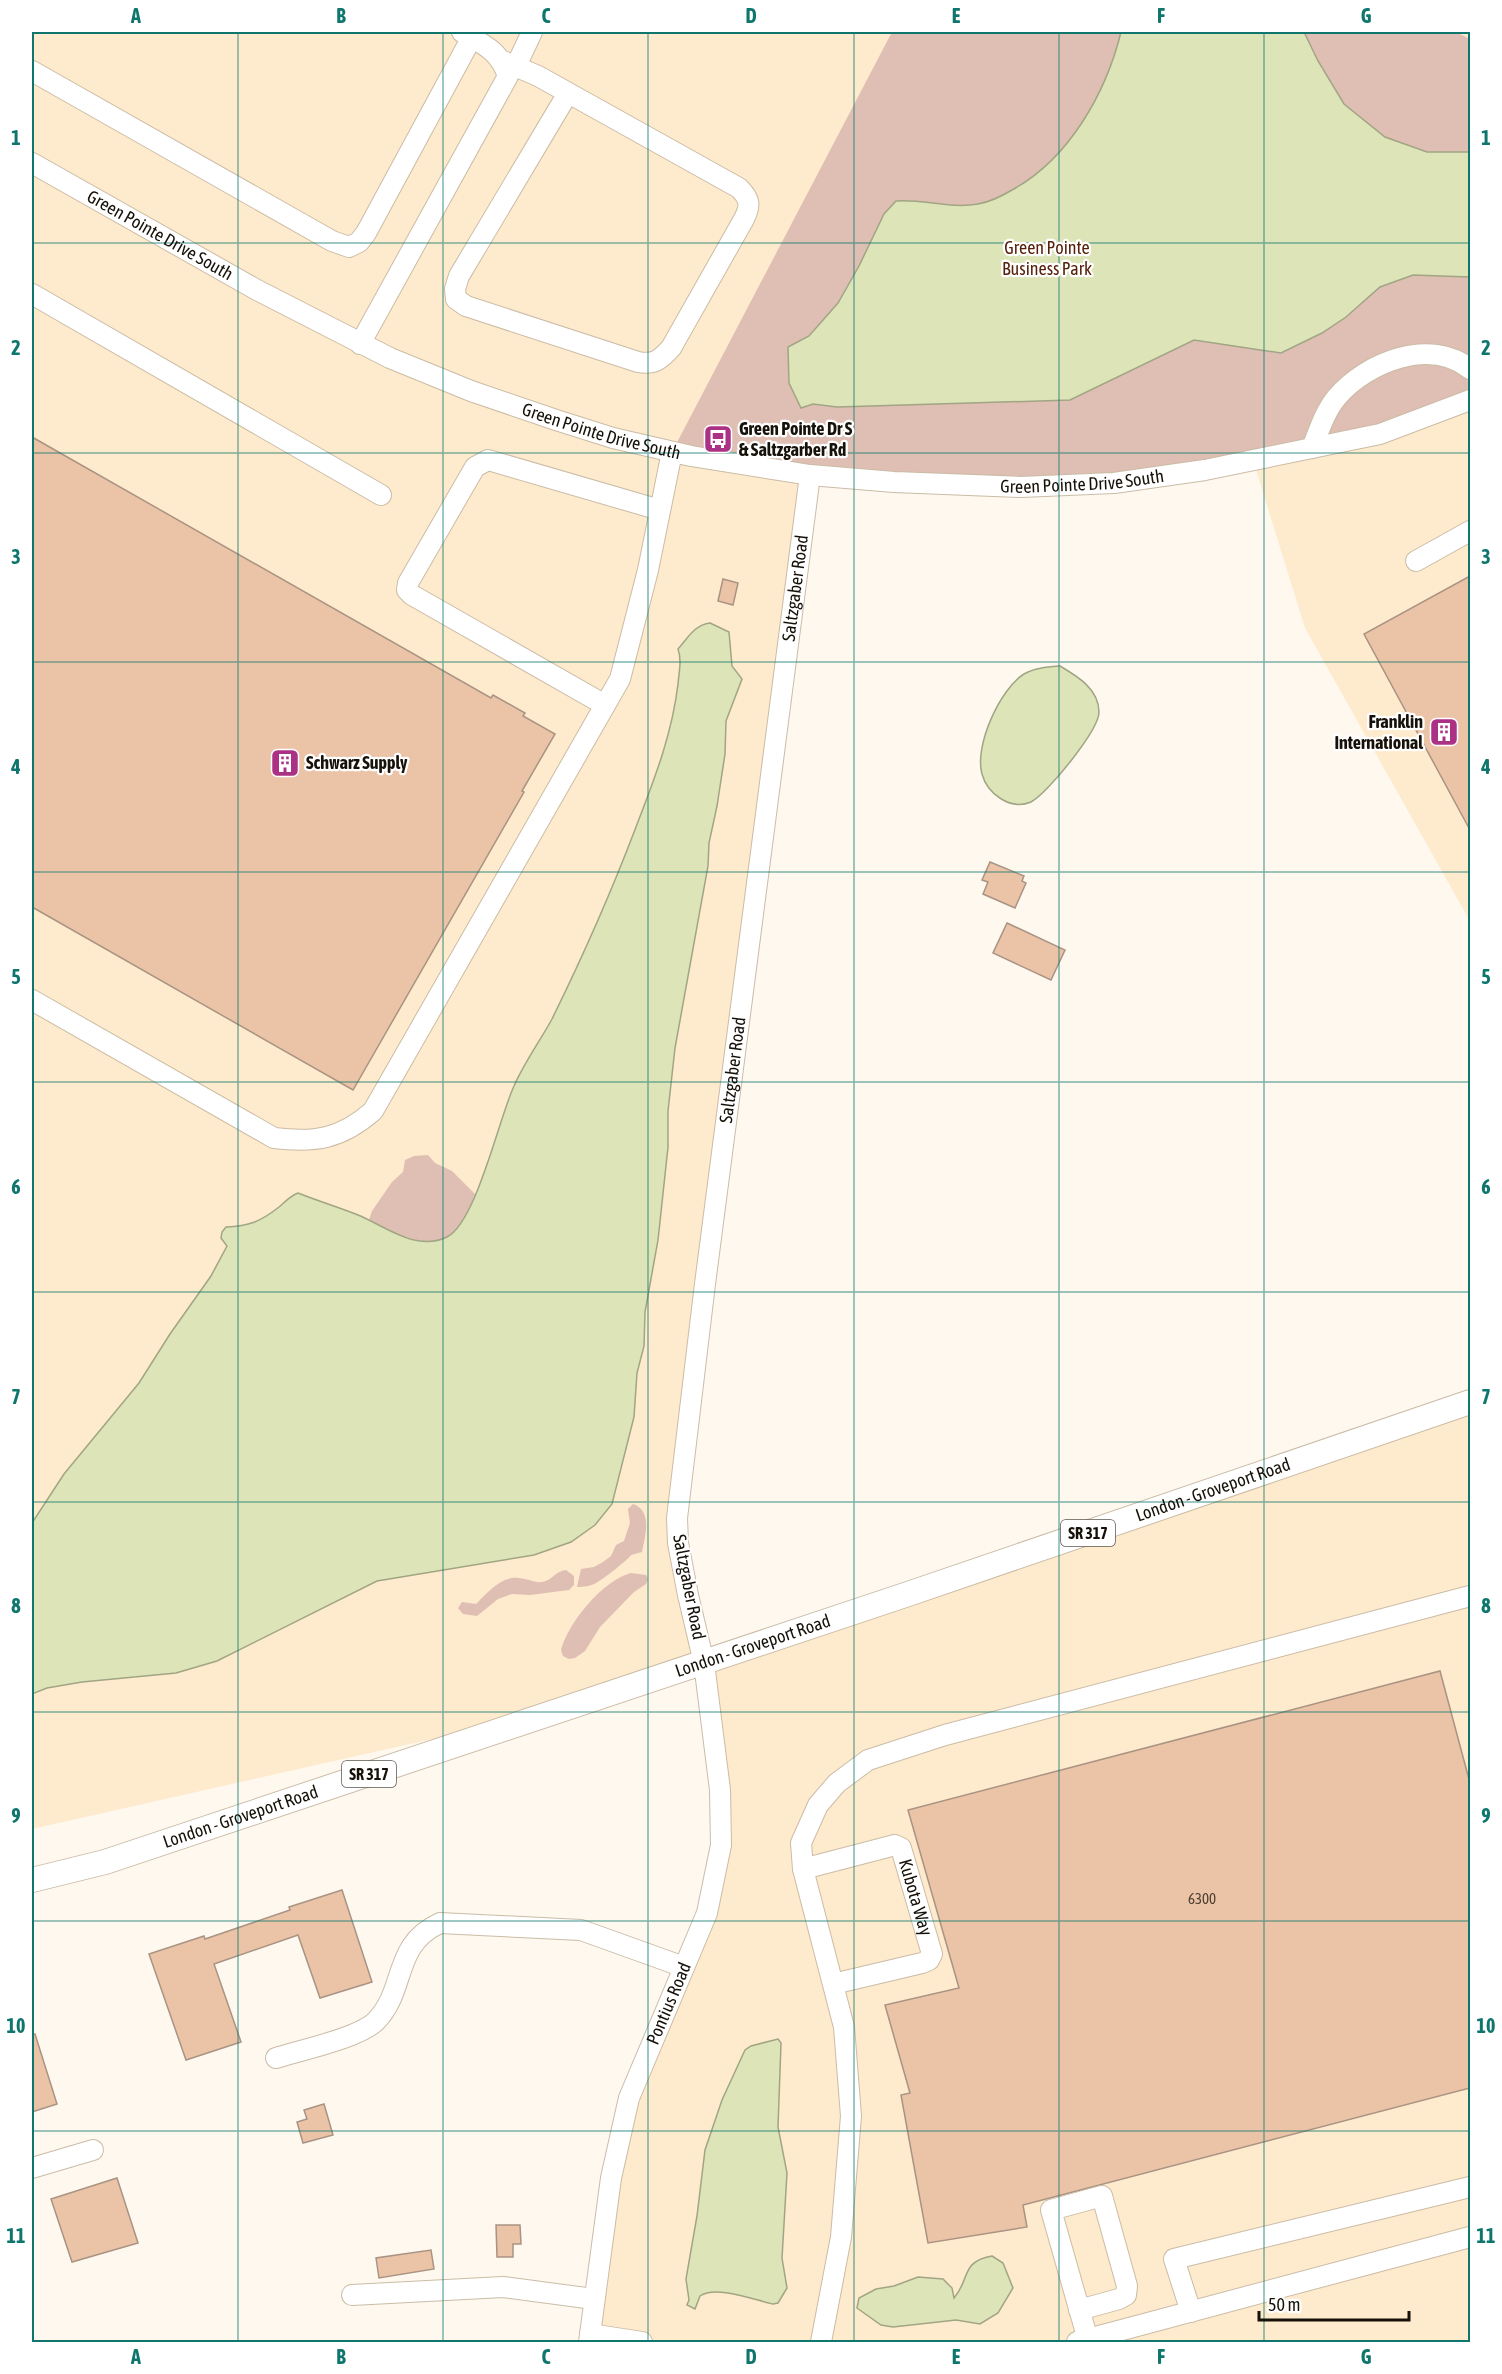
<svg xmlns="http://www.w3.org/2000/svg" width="1502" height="2374" viewBox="0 0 1502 2374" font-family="'Asap Condensed',sans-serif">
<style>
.built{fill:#feeacc}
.green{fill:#dfbeb3}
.water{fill:#dde5b8;stroke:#a1a584;stroke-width:1.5}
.building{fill:#ebc4a7;stroke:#a99383;stroke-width:1.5}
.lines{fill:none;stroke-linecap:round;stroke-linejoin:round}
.minor-casing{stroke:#cbbca6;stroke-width:22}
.major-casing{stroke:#cbbca6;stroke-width:26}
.minor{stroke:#fff;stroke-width:20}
.major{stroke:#fff;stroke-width:24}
.grid{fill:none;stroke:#0f766e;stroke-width:1.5;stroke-opacity:0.55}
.labels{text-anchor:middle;stroke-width:4.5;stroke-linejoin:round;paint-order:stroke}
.number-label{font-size:15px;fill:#4b3e30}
.shield{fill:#fff;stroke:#5c5853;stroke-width:1.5}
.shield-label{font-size:16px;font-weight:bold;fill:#161109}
.street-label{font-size:18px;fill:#161109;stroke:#fff}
.park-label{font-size:18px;fill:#58200a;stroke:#fff}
.poi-label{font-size:18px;font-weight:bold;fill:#161109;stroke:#fff;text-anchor:start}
.neatline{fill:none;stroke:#0f766e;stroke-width:2}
.grid-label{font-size:20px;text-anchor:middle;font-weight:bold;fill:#0f766e}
</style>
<rect width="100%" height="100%" fill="#fef8ef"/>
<path class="built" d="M 32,32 L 1470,32 L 1470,921 L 1305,628 L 1253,460 L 810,475 L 680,1492 L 704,1662 L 1470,1402 L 1470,2342 L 589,2342 L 611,2178 L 715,1877 L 704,1663 L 570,1708 L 32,1829 Z"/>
<path class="green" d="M 892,32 L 1456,32 L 1470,39 L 1470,400 L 1380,434 L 1205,470 L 1021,487 L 672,452 Z
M 428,1155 L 435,1163 L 452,1171 L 476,1195 C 453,1260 419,1245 369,1220 L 372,1211 L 392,1182 L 403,1172 L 405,1160 L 414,1156 Z
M 633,1504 C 653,1511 645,1536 642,1552 L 631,1555 C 629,1559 602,1580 596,1583 C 591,1586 583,1587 577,1587 L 581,1569 L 594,1567 L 603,1562 L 611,1556 L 616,1545 L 624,1541 L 630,1523 L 628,1509 Z
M 566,1570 L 574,1576 L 574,1585 L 569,1590 L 530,1595 L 512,1594 L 498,1599 L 477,1616 L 463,1614 L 458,1608 L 462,1602 L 476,1604 C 487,1593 501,1576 518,1578 C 526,1578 534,1583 542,1582 C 552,1581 555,1571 566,1570 Z
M 631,1573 L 646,1575 L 648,1579 L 646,1584 L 634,1592 L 600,1627 L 585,1651 L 575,1658 L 569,1659 L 563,1656 L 561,1650 C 568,1623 603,1580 631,1573 Z"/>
<path class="water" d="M 1121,32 L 1304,32 L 1318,61 L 1344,104 L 1385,137 L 1427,152 L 1470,152 L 1470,277 L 1413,275 L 1380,287 L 1346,317 L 1322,333 L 1281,353 L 1194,340 L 1070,400 L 871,406 L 837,407 L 813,404 L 801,408 L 789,383 L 788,347 L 809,336 L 838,303 L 859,266 L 884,214 L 896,201 C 924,199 950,209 978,204 C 990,202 1002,196 1012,190 C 1069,159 1106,93 1121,32 Z
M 710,623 L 729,632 L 732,666 L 742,679 L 726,721 L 725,754 L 717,806 L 709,843 L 708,866 L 675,1048 L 668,1111 L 668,1147 L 658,1240 L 645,1312 L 644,1346 L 637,1373 L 634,1417 L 612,1504 L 595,1525 L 571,1542 L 534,1555 L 377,1581 L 217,1661 L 176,1673 L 82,1682 L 47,1688 L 32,1694 L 32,1523 L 64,1474 L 139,1383 L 170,1334 L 211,1276 L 227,1246 L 221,1238 L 222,1232 L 226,1227 C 249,1226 260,1222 279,1207 C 286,1201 290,1196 298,1193 C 318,1201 338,1207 358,1215 C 385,1226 416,1252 447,1237 C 476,1223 499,1118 514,1086 C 524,1063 540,1041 552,1019 C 583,956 611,893 636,827 C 654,780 672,735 678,684 C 679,672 682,660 678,649 C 688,638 694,625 710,623 Z
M 1060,666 C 1077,676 1099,689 1099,712 C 1099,730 1047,794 1031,802 C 1010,811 987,793 982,774 C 974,746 1000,689 1024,674 C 1034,668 1048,667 1060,666 Z
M 778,2039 L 781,2043 L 778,2127 L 787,2173 L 782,2258 L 787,2288 L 778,2303 L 773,2304 C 754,2300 716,2285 700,2296 L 695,2309 L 687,2305 L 689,2300 L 686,2279 L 697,2216 L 705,2150 L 722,2100 L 745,2050 L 751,2046 Z
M 992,2256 L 1003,2263 L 1013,2288 L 998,2313 L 980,2324 L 956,2320 L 893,2327 L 881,2325 L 857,2308 L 859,2298 L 876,2289 L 894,2286 L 918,2277 L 943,2279 L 952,2288 L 954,2298 C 971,2278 960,2262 992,2256 Z"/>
<path class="building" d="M 32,437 L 491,698 L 493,695 L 525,713 L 523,716 L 555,734 L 522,791 L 524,792 L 353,1090 L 32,907 Z
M 1470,576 L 1470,830 L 1364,634 Z
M 723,579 L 738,583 L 733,605 L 718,601 Z
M 990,862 L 1024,876 L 1022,881 L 1026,883 L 1015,908 L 983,894 L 988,882 L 982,880 Z
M 1007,923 L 1065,950 L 1051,980 L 993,953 Z
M 1440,1671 L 1470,1783 L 1470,2088 L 1023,2205 L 1027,2227 L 928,2243 L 901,2095 L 910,2093 L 885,2005 L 959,1988 L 908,1810 Z
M 342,1890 L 372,1982 L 320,1998 L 298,1935 L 214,1964 L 241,2042 L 186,2060 L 149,1954 L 204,1936 L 205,1939 L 290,1910 L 289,1907 Z
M 35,2034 L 57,2104 L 32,2112 L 32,2035 Z
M 324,2104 L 333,2135 L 303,2143 L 297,2122 L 307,2119 L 304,2110 Z
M 117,2178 L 138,2243 L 72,2262 L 51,2199 Z
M 496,2225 L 520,2225 L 521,2244 L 513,2244 L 513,2257 L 497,2257 Z
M 431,2250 L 434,2269 L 379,2278 L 376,2258 Z"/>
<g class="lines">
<g class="minor-casing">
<g id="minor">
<path d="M 503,61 L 538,76 L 739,188 C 750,199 751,205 744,219 L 671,348 C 660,360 654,365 638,362 L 466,306 L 456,299 L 455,289 L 459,276 L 568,93"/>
<path d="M 516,66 L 532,32"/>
<path d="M 32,71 L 332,241 L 349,247 L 359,242 L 366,233 L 472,37"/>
<path id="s1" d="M 32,163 L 257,290 L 390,358 L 471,391 L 556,420 L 613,438 L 691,456 L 810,475 L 894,482 L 1021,487 L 1114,483 L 1205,470 L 1380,434 L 1470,400"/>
<path d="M 32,294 L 381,495"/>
<path d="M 360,344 L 508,76 C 499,50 484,45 462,32"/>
<path d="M 1312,448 C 1319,431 1325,411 1337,397 C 1367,362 1430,337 1470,369"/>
<path d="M 1416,561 L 1470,531"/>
<path d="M 605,705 L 412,595 L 407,590 L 408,583 L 475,467 L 488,460 L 660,510"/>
<path d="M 32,1000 L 274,1138 C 315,1143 341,1139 373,1111 L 620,679 L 648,570 L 672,452"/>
<path d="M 803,1869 L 801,1843 L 818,1805 L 837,1783 L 868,1760 L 945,1735 L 1470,1596"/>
<path d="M 276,2058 C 301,2050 359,2038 376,2021 C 407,1989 392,1945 440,1923 L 581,1930 L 684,1967"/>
<path d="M 32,2168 L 93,2150"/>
<path d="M 352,2295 L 503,2287 L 594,2299"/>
<path d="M 1079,2310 L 1119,2299 L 1126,2295 L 1127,2286 L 1102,2196 L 1051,2210 L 1088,2340"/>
<path d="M 1191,2312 L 1174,2259 L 1470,2187"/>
<path d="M 590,2334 L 642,2342"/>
<path id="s2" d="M 589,2342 L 611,2178 L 629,2098 L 707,1913 L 721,1845 L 720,1790 L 704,1663 L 688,1595 L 678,1543 L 677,1518 L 705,1284 L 810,475"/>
<path id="s3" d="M 821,2342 L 841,2237 L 851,2116 L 844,2027 L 803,1869 L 895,1845 L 901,1848 L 932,1954 L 929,1960 L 922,1963 L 833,1984"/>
<path d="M 1077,2342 L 1470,2237"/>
</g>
</g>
<g class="major-casing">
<g id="major">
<path id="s4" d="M 32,1880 L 105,1862 L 908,1594 L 1470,1402"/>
</g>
</g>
<use href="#minor" class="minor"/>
<use href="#major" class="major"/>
</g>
<path class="grid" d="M 238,32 L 238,2342M 443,32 L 443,2342M 648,32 L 648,2342M 854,32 L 854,2342M 1059,32 L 1059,2342M 1264,32 L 1264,2342M 32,243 L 1470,243M 32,453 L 1470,453M 32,662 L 1470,662M 32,872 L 1470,872M 32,1082 L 1470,1082M 32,1292 L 1470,1292M 32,1502 L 1470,1502M 32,1712 L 1470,1712M 32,1921 L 1470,1921M 32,2131 L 1470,2131"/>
<defs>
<g id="bus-square" transform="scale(1.5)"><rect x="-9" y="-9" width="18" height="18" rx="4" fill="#ab3185" stroke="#fff"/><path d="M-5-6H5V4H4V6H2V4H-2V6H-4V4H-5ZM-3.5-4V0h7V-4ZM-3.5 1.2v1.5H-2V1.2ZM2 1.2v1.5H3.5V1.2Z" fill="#fff"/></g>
<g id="building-square" transform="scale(1.5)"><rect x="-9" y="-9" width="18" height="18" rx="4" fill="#ab3185" stroke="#fff"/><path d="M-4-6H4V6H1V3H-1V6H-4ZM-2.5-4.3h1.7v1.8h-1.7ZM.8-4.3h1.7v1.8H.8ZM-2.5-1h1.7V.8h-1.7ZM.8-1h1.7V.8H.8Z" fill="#fff"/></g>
</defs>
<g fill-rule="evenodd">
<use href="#bus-square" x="718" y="439"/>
<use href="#building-square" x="1444" y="732"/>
<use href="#building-square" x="285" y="763"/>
</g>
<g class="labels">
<g class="number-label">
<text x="1202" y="1904">6300</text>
</g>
<g class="shield">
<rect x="1061" y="1520" width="54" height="26" rx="4.5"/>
<rect x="342" y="1761" width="54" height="26" rx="4.5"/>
</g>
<g class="shield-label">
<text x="1088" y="1539">SR 317</text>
<text x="369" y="1780">SR 317</text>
</g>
<g class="street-label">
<text dy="6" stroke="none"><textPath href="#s1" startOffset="147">Green Pointe Drive South</textPath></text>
<text dy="6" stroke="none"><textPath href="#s1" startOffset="632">Green Pointe Drive South</textPath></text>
<text dy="6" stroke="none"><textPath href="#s1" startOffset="1118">Green Pointe Drive South</textPath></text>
<text dy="6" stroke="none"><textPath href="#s2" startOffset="1786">Saltzgaber Road</textPath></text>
<text dy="6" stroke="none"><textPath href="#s2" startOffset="1300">Saltzgaber Road</textPath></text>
<text dy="6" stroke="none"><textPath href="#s4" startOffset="1244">London - Groveport Road</textPath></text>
<text transform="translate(689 1587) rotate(79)" y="6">Saltzgaber Road</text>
<text dy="6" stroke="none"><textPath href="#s4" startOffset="758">London - Groveport Road</textPath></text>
<text dy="6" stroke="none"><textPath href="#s4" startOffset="218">London - Groveport Road</textPath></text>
<text dy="6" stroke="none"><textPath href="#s3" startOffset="634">Kubota Way</textPath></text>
<text dy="6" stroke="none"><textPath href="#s2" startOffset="350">Pontius Road</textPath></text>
</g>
<g class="park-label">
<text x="1047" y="254">Green Pointe<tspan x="1047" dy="21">Business Park</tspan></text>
</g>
<g class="poi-label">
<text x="739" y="435">Green Pointe Dr S<tspan x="739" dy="21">&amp; Saltzgarber Rd</tspan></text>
<text x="1423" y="728" text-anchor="end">Franklin<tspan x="1423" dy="21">International</tspan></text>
<text x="306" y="769">Schwarz Supply</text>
</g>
</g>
<rect width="1502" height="2374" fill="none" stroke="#ffffff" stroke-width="66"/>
<path d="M1259 2311v9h150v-9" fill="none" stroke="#161109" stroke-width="3"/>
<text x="1268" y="2311" font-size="18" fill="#161109" stroke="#ffffff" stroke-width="4.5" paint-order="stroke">50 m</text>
<rect x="33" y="33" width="1436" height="2308" class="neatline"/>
<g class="grid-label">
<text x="136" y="23">A</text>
<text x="341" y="23">B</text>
<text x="546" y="23">C</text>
<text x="751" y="23">D</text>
<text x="956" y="23">E</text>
<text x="1161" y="23">F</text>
<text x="1366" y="23">G</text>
<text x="16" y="145">1</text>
<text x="1486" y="145">1</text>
<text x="16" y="355">2</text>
<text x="1486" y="355">2</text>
<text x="16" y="564">3</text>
<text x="1486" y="564">3</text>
<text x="16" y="774">4</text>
<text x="1486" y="774">4</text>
<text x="16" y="984">5</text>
<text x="1486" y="984">5</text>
<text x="16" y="1194">6</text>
<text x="1486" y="1194">6</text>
<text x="16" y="1404">7</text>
<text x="1486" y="1404">7</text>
<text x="16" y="1613">8</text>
<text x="1486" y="1613">8</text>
<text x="16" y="1823">9</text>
<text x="1486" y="1823">9</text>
<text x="16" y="2033">10</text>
<text x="1486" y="2033">10</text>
<text x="16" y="2243">11</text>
<text x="1486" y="2243">11</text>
<text x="136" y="2364">A</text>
<text x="341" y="2364">B</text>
<text x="546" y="2364">C</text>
<text x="751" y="2364">D</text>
<text x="956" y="2364">E</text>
<text x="1161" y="2364">F</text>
<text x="1366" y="2364">G</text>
</g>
</svg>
